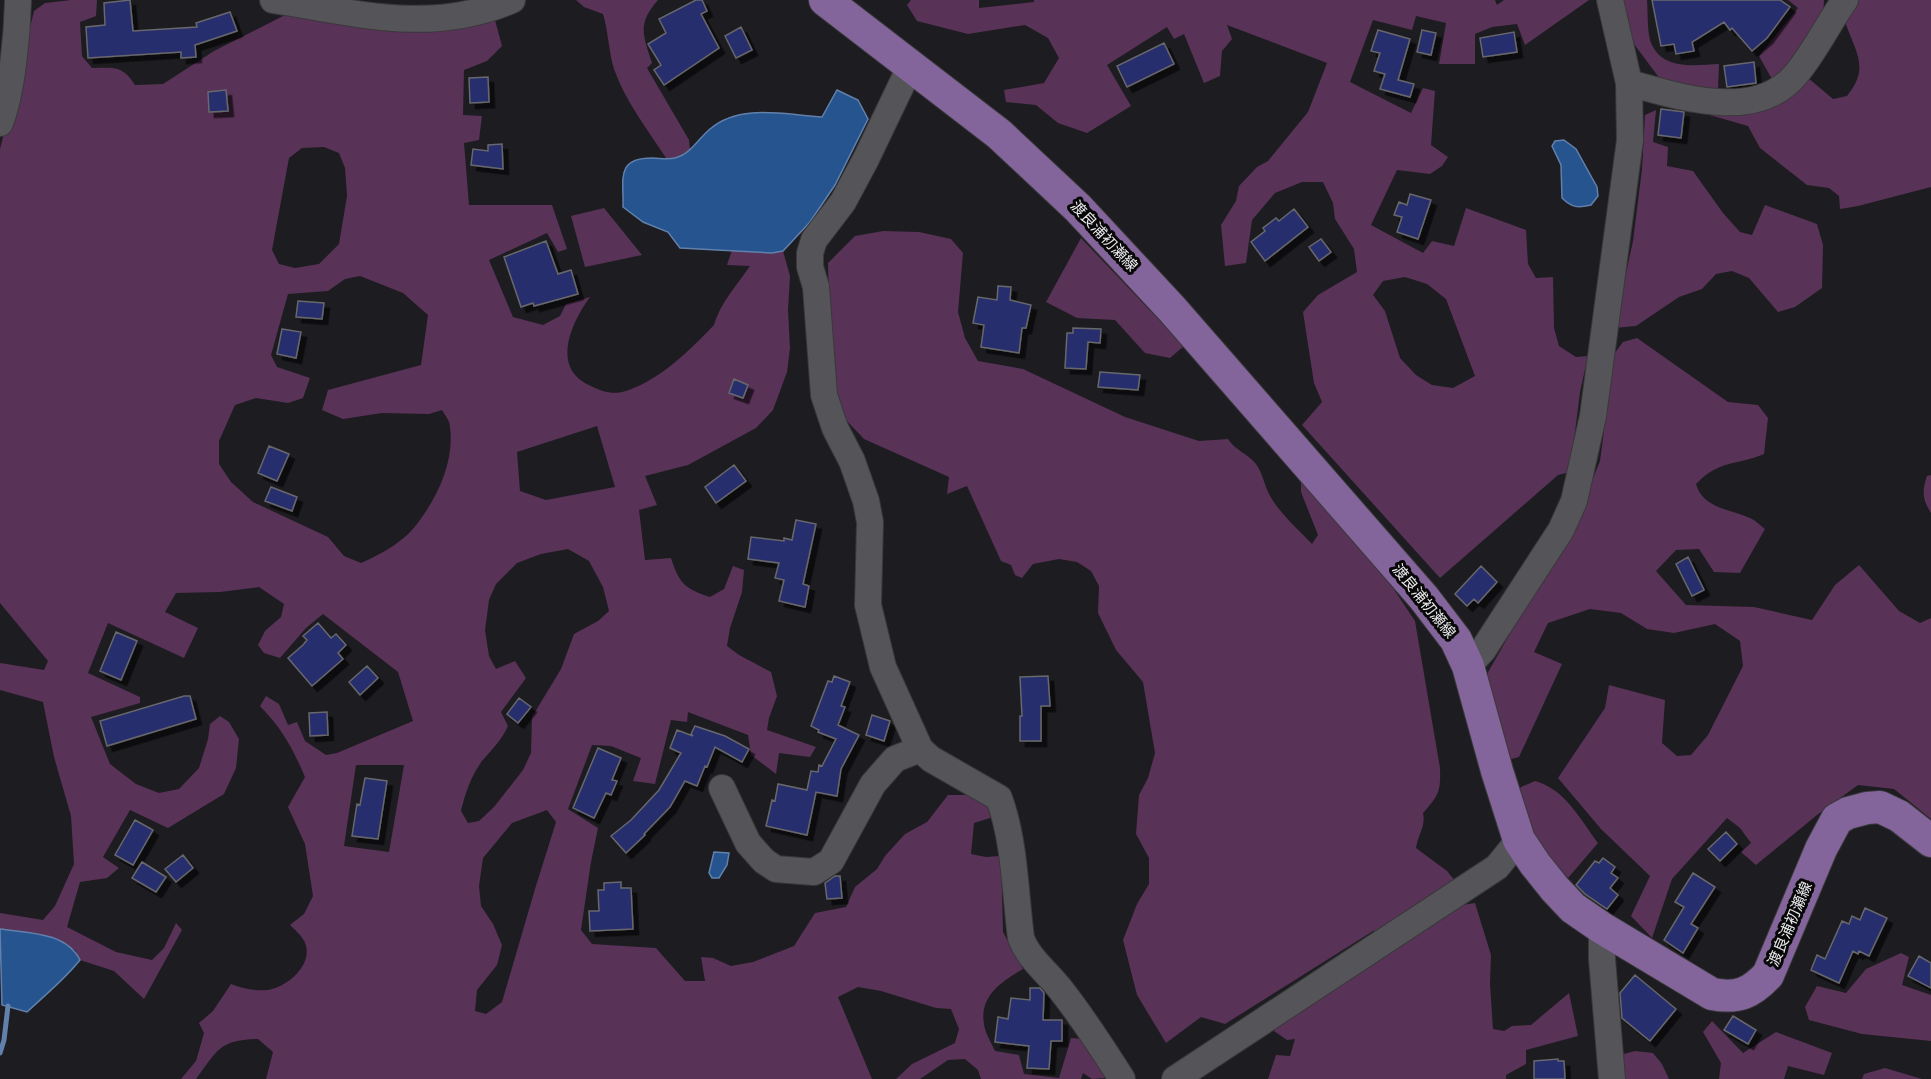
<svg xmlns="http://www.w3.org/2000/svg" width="1931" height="1079" viewBox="0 0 1931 1079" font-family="'Titillium Web','Noto Sans JP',sans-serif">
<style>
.green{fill:#593257;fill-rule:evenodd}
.water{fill:#26548f;stroke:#6181ac;stroke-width:1.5}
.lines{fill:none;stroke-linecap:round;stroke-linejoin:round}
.stream{stroke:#6181ac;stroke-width:5}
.building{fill:#262d6d;stroke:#67686c;stroke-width:1.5;filter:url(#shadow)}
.minor-casing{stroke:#39393b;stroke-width:28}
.major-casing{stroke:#39393b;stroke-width:34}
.minor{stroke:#555559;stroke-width:26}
.major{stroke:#84659b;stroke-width:32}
.labels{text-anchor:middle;stroke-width:6;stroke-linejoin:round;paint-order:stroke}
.street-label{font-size:15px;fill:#ecebee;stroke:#070708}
</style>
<defs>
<filter id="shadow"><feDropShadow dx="5.5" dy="5.5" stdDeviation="0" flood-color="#0009"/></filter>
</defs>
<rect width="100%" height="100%" fill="#1d1c20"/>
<path class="green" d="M 71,0 L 97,0 L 96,16 L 80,22 L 82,56 L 92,68 C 114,68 122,65 135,85 L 163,84 L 214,51 L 285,15 L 404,27 L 495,20 L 502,46 L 487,61 L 464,70 L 463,115 L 482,116 L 479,140 L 464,143 L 469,205 L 552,205 L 567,249 L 558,252 L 547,233 L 489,260 L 513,317 L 543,325 L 560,316 L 566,304 L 590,297 C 571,323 550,369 591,386 C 603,392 613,395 626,391 C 660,380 690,350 714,325 C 720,303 737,285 750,266 L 727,265 L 732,250 L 772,253 L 783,251 L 790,276 L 788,310 L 790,348 L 787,372 L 773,410 L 756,428 L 688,465 L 645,476 L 657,505 L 639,510 L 645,560 L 671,558 C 679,583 685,589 710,597 L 724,589 L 733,566 L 744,570 L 742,592 L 730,628 L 727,646 L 739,655 L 771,672 L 777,696 L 769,718 L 767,730 L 816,747 L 810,757 L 779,753 L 776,774 L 751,755 L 748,735 L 688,712 L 687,722 L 671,720 L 655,784 L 633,781 L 641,758 L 611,746 L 592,745 L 568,809 L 598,828 L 591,862 L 581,930 L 592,944 L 656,948 L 685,981 L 705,981 L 701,957 L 713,958 L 731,966 L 753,962 L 794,946 L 815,913 L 846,907 L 855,887 L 877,869 L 885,856 L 905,834 L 927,822 L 948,795 L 971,795 L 986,799 L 993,810 L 990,818 L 974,823 L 971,854 L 986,857 L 1001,856 L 1003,932 L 1023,969 C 1002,981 979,996 984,1024 C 985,1033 991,1042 995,1051 L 1019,1055 L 1024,1074 L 1059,1078 L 1071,1038 L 1084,1039 L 1106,1078 L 1092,1079 L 1083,1073 L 1081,1079 L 981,1079 L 978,1070 L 965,1059 L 948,1060 L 920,1079 L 896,1079 L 912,1064 L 955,1043 L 959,1029 L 951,1009 L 936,1008 L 881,991 L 858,987 L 838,997 L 872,1079 L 266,1079 L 273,1052 L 258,1039 C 219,1040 218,1050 196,1079 L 181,1079 L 196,1061 L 204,1033 L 199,1023 L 213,1011 L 231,984 C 243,989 255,991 268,990 C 289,987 317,961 303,939 C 300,934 294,929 290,925 L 304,914 L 313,896 L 305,844 L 288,807 L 305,777 C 292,747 283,730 260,706 L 266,696 L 279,704 L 288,725 L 297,722 L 305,741 L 326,755 L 337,753 L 413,721 L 398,672 L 323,614 L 306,628 L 280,658 L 264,653 L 258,645 L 265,631 L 281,617 L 284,604 L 259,587 L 220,592 L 176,593 L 165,612 L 198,628 L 184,658 L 108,623 L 88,673 L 140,697 L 140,703 L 91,717 L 110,764 L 136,784 L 159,793 L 179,789 L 199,768 L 208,739 L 210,724 L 220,716 L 229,722 L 239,739 L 236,768 L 224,794 L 168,828 L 130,810 L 103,857 L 119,868 L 107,878 L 80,882 L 67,927 L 116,952 L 152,960 L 164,948 L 176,923 L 182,930 L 144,999 L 114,971 L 80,960 L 75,950 L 30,933 L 0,929 L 0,913 L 43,920 L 55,906 L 74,864 L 71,816 L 54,757 L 43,702 L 0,690 L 0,663 L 44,670 L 48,661 L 0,603 L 0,149 L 34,11 L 45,3 ZM 324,147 L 339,153 L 345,168 L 347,196 L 339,244 L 319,264 L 295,268 L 279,264 L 272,250 L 289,158 L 302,148 ZM 360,276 L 403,293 L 428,315 L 421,365 L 328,390 L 322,410 L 343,419 L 382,413 L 429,414 L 442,410 C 445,415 450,421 450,427 C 455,463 435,503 412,530 C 398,545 379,555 361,563 L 344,556 L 328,537 L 253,502 L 231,482 L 219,464 L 219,441 L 235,405 L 256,398 L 288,403 L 303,398 L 310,378 L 277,367 L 271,355 L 288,294 L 328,291 L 345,279 ZM 597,426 L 615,487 L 546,500 L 520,491 L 517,452 ZM 568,549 L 589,561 L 603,587 L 609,611 L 598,621 L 574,634 L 561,669 L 532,717 L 531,753 L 523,770 L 494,807 L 479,821 L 468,823 L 461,811 C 465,794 471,776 482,761 C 493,748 501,741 508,726 L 501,712 L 526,678 L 515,661 L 496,669 L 489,656 L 485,630 L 489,600 L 496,584 L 517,563 L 541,554 ZM 356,765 L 404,765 L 389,852 L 344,846 ZM 547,810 L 556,822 L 535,889 L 502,1002 L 486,1014 L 475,1011 L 477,990 L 497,965 L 502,945 L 493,924 L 481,906 L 479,886 L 483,858 L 512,823 Z
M 576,0 L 658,0 C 637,24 643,35 652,63 L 647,68 L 689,140 L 690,150 L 675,158 L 666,158 C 648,130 625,101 614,69 C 609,54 608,30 603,14 L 584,7 Z
M 911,0 L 979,0 L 979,8 L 1034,2 L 1034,0 L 1495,0 L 1497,5 L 1504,0 L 1589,0 L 1525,45 L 1517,24 L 1492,27 L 1475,34 L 1475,64 L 1439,64 L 1446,23 L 1416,16 L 1412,30 L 1373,20 L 1350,82 L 1411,113 L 1423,88 L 1435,91 L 1431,145 L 1448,157 L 1442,166 L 1430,174 L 1397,170 L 1371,225 L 1423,253 L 1432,241 L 1454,246 L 1466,208 L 1526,230 L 1528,264 L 1536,278 L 1553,277 L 1554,328 L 1559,346 L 1576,357 L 1588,356 L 1580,392 L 1570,472 L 1558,475 L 1440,578 L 1302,425 L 1322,402 L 1314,383 L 1303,312 L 1318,295 L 1357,272 L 1354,249 L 1335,219 L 1333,203 L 1323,182 L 1302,182 L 1275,193 L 1252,220 L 1246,263 L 1225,266 L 1221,225 L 1236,201 L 1239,186 L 1257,167 L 1268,161 L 1308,112 L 1327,63 L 1227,25 L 1232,39 L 1222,51 L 1220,76 L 1204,83 L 1184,34 L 1174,39 L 1167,27 L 1107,65 L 1131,106 L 1087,133 L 1058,123 L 1036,105 L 1006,102 L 1004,90 L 1044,83 L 1059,58 L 1048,38 L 1025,25 L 968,34 L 917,21 L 907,5 ZM 1405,277 L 1427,284 L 1446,299 L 1475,376 L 1453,388 L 1432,385 L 1416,375 L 1400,358 L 1385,311 L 1373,295 L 1383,281 Z
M 1621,0 L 1647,0 C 1648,11 1647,33 1651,43 C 1663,71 1695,65 1719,64 L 1718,91 L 1677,87 L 1660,79 L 1631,40 Z
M 1788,0 L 1824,0 L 1823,16 L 1793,58 L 1773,81 L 1759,56 L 1798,8 Z
M 1857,0 L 1931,0 L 1931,187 L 1858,206 L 1840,209 L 1839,196 L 1829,188 L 1807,185 L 1760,148 L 1748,126 L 1706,114 L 1707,106 L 1807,77 L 1833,99 L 1847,96 C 1870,68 1856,53 1845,22 Z
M 1656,110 L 1653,142 L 1668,147 L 1667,166 L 1693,171 L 1723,213 L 1740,232 L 1752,235 L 1765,205 L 1817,224 L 1823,245 L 1822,288 L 1795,307 L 1778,312 L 1749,278 L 1732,271 L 1716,274 L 1702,289 L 1679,297 L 1636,326 L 1614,328 L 1633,241 L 1642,169 L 1645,115 Z
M 604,208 L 642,255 L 585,267 L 571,216 Z
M 883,231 L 919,232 L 951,239 L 963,253 L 958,312 L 965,338 L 978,361 L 1023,369 L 1125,417 L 1199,441 L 1228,439 C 1235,450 1248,454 1256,464 C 1263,474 1264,484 1269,494 C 1279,513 1298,529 1312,544 L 1318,535 L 1301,492 L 1301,476 L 1393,588 L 1415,621 L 1440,768 C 1441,792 1438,796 1423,813 C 1426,826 1418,835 1416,848 L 1447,871 L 1456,882 L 1384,932 L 1373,931 L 1225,1024 L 1201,1017 L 1166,1043 L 1137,995 L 1123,940 L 1137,904 L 1149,884 L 1149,858 L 1136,834 L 1139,795 L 1148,778 L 1155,753 L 1143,682 L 1116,650 L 1098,613 L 1099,586 L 1091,571 L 1077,562 L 1059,559 L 1033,564 L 1022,578 L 1015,575 L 1011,565 L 1001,561 L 967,486 L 947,494 L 949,477 L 864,439 L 844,418 L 836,394 L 829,302 L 828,263 L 855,236 Z
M 1081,238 L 1184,346 L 1170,358 L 1145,353 L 1115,320 L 1077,318 L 1046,302 Z
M 1637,338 L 1728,402 L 1758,405 L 1768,418 L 1764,454 C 1736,466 1720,459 1696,484 C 1703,508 1729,509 1750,518 C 1755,520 1760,525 1765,529 L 1740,573 L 1714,572 L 1699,549 L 1676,550 L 1656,571 L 1686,605 L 1754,607 L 1812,620 L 1835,585 L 1859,565 L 1899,611 L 1920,623 L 1931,618 L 1931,819 L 1894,789 L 1858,785 L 1817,815 L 1756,865 L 1741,852 L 1751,843 L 1740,828 L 1727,818 L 1672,879 L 1652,938 L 1631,916 L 1650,876 L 1601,829 L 1558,778 L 1605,708 L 1609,685 L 1665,700 L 1662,743 L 1677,756 L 1691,755 L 1708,735 L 1743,666 L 1740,641 L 1715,624 L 1674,633 L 1647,629 L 1621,613 L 1590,609 L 1548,623 L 1534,652 L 1562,664 L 1519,757 L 1508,760 L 1487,674 L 1580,510 L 1600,461 L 1614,354 L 1623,342 Z
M 1931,475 L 1931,513 C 1922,499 1922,491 1927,476 Z
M 1535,781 C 1565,789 1580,819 1598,843 L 1568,878 L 1534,839 L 1514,798 L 1521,787 Z
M 1475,903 L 1491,955 L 1490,984 L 1493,1029 L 1504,1031 L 1512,1026 L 1531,1025 L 1569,993 L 1578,1036 L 1526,1050 L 1526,1064 L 1506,1075 L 1506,1079 L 1268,1079 L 1276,1055 L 1290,1056 L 1295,1039 L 1287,1040 L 1274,1031 L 1278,1022 L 1456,906 Z
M 1901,953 L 1909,957 L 1902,985 L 1931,995 L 1931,1041 L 1862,1034 L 1809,1020 L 1805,1007 L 1817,986 L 1846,993 L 1866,969 Z
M 1712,1021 L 1743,1053 L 1776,1032 L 1832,1053 L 1824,1075 L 1788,1066 L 1784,1079 L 1719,1079 L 1721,1063 L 1703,1032 Z
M 1635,1051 L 1653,1053 L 1662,1064 L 1669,1079 L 1623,1079 L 1620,1055 Z
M 1885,1068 L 1922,1079 L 1862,1079 L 1864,1074 Z"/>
<path class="water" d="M 837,90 L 858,100 L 868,119 L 835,185 L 810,222 L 783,251 L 772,253 L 680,248 L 668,232 L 643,222 L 623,207 C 624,180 615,158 652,158 C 659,158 668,160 675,158 C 691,154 698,139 710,129 C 740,103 786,115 822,117 Z
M 1564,140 L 1576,149 L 1597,187 L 1598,196 L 1591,205 C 1578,208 1572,208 1562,198 L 1561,165 L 1552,146 L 1555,141 Z
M 714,852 L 729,853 L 727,865 L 719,878 L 712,878 L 709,873 Z
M 0,929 C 28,933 66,932 80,960 C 64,980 45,995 27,1012 L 2,1005 Z"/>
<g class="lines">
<path class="stream" d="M 0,1053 L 4,1040 L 8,1006"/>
</g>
<path class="building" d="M 130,0 L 133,31 L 197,27 L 196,23 L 230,12 L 237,31 L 195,45 L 196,57 L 181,58 L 181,52 L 88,58 L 86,27 L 105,25 L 104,3 Z
M 696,0 L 702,0 L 707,11 L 701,14 L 719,48 L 664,85 L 654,70 L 661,65 L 648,44 L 666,33 L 659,19 Z
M 1652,0 L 1780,0 L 1790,7 L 1767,38 L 1752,51 L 1732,28 L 1730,30 L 1724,22 L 1692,42 L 1694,51 L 1676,54 L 1674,44 L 1661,46 Z
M 741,27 L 752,50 L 736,58 L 725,36 Z
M 1378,30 L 1410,39 L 1398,80 L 1414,84 L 1410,97 L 1380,89 L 1385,74 L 1374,71 L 1380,53 L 1371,51 Z
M 1422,30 L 1436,33 L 1431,55 L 1417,52 Z
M 1514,32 L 1517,52 L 1483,57 L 1480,38 Z
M 1164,43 L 1174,64 L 1127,87 L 1117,66 Z
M 1754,62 L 1756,83 L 1727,87 L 1724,66 Z
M 488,77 L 489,102 L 470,103 L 469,78 Z
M 226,90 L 228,111 L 209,112 L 208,92 Z
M 1661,109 L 1684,112 L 1681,138 L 1658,135 Z
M 502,144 L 503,169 L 471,165 L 473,149 L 488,151 L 488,145 Z
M 1410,194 L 1431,200 L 1418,239 L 1397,232 L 1402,217 L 1394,215 L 1399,202 L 1407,205 Z
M 1294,209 L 1308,227 L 1265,261 L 1251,242 L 1265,231 L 1263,228 L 1276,218 L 1279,221 Z
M 1321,239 L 1331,252 L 1319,261 L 1309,247 Z
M 546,241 L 558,274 L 571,270 L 578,294 L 534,306 L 533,303 L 521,307 L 504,257 Z
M 998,286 L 1011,287 L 1010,300 L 1031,305 L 1026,328 L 1022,328 L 1019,353 L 981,347 L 984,325 L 973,323 L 978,297 L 997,300 Z
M 298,301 L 324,303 L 322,319 L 296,317 Z
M 1073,328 L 1101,329 L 1100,343 L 1088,342 L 1086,369 L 1065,368 L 1067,333 L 1073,333 Z
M 282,329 L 301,332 L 296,358 L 277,354 Z
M 1100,372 L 1140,375 L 1138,390 L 1098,387 Z
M 734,379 L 748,385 L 743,398 L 729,393 Z
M 269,446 L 289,454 L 277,481 L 258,473 Z
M 734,465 L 746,481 L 716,503 L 705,487 Z
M 271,487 L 297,497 L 292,511 L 265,501 Z
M 796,520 L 816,524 L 803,584 L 809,586 L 805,607 L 779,601 L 784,580 L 775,578 L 779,563 L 748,559 L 751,537 L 784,541 L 784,538 L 792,540 Z
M 1688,557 L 1704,590 L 1692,596 L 1676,564 Z
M 1481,566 L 1497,582 L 1478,603 L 1474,599 L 1467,606 L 1455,594 Z
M 318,623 L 331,638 L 336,634 L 346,645 L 338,653 L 343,659 L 312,686 L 288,658 L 303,645 L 307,640 L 303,636 Z
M 116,632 L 137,641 L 121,680 L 100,671 Z
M 367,666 L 378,678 L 360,695 L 349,682 Z
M 834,676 L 850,682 L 841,706 L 845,707 L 838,725 L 859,735 L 841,769 L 837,796 L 816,792 L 807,835 L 766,826 L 772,800 L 775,801 L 778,784 L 807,790 L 811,771 L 818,772 L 819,765 L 822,766 L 836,739 L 818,732 L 819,730 L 811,726 L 828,681 L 832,682 Z
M 1048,676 L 1050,706 L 1041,706 L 1041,741 L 1020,741 L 1020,716 L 1022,716 L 1020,677 Z
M 184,696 L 190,696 L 196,719 L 107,746 L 100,721 Z
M 519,698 L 531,707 L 518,723 L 507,714 Z
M 327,712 L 328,735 L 310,736 L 309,713 Z
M 872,715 L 890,721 L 884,741 L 866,735 Z
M 695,726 L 725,736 L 749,749 L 742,762 L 715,747 L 707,767 L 705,766 L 697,786 L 685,781 L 670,807 L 644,834 L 645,835 L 626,853 L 611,836 L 631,820 L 659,790 L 681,753 L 670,748 L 677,730 L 693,736 L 691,734 Z
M 598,748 L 621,758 L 612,780 L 617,781 L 611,795 L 606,793 L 594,818 L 573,808 Z
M 365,778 L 387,781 L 378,839 L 352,836 L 357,804 L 360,805 Z
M 135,820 L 153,830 L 133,865 L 115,855 Z
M 1726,832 L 1737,844 L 1720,861 L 1708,849 Z
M 183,855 L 193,868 L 176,882 L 165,869 Z
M 1603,858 L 1615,867 L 1611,873 L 1618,878 L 1610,888 L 1618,895 L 1607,909 L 1585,894 L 1576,885 L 1595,861 L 1599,863 Z
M 142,862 L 166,877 L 156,892 L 132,878 Z
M 1693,873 L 1715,887 L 1691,924 L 1698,928 L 1683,953 L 1664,940 L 1684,907 L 1675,902 Z
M 835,876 L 840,876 L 842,898 L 827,899 L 825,883 Z
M 621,882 L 621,888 L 631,888 L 633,929 L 590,931 L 589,911 L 599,911 L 598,890 L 604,890 L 604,883 Z
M 1865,908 L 1887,918 L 1869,956 L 1859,951 L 1858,954 L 1853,951 L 1839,983 L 1811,970 L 1817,955 L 1825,959 L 1842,921 L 1849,924 L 1852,916 L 1860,920 Z
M 1919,956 L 1931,963 L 1931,988 L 1908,976 Z
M 1635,975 L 1676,1009 L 1650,1041 L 1622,1018 L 1620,993 Z
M 1030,988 L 1040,988 L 1044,993 L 1043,1020 L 1062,1020 L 1062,1041 L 1051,1041 L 1049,1069 L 1027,1068 L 1029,1046 L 995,1042 L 998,1017 L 1008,1019 L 1011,998 L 1030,1000 Z
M 1733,1016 L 1756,1030 L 1748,1044 L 1724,1030 Z
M 1558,1059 L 1558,1061 L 1564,1061 L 1565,1079 L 1534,1079 L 1534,1061 Z"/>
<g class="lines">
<g class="minor-casing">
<path id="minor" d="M 273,0 C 356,13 431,35 512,0
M 911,65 L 866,159 L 843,202 L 814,240 L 810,253 L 810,267 L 816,287 L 824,395 L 835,428 L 852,461 L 866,501 L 870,522 L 868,605 L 883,667 L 920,749 L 931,759 L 999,798 C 1015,842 1015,892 1021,938 C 1028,958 1048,973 1061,990 C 1083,1018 1103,1049 1122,1079
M 1629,83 C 1680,97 1758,123 1797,73 C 1815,51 1828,24 1845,0
M 0,123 C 12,92 17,36 18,2
M 1468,666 L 1483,650 L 1561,530 L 1574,501 L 1593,416 L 1630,140 L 1629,83 L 1610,0
M 722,788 L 748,843 L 764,861 L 776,869 L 814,872 L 831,861 L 873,784 L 895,759 L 920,749
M 1602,928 L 1602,959 L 1612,1079
M 1175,1079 L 1497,867 L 1519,840"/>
</g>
<g class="major-casing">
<path id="major" d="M 825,0 L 999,134 L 1078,208 L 1172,309 L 1424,598 L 1456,640 L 1468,666 L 1497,771 L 1519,840 L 1535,864 L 1555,889 L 1573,908 L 1602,928 L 1712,994 C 1738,999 1751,993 1768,975 L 1821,849 L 1837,819 L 1848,813 L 1867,808 L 1880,807 L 1899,816 L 1931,841"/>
</g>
<use href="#minor" class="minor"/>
<use href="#major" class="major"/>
</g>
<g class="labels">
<g class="street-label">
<text transform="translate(1104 236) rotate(47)" y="5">渡良浦初瀬線</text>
<text transform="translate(1424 601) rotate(51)" y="5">渡良浦初瀬線</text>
<text transform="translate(1790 924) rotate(-67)" y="5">渡良浦初瀬線</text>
</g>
</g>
</svg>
